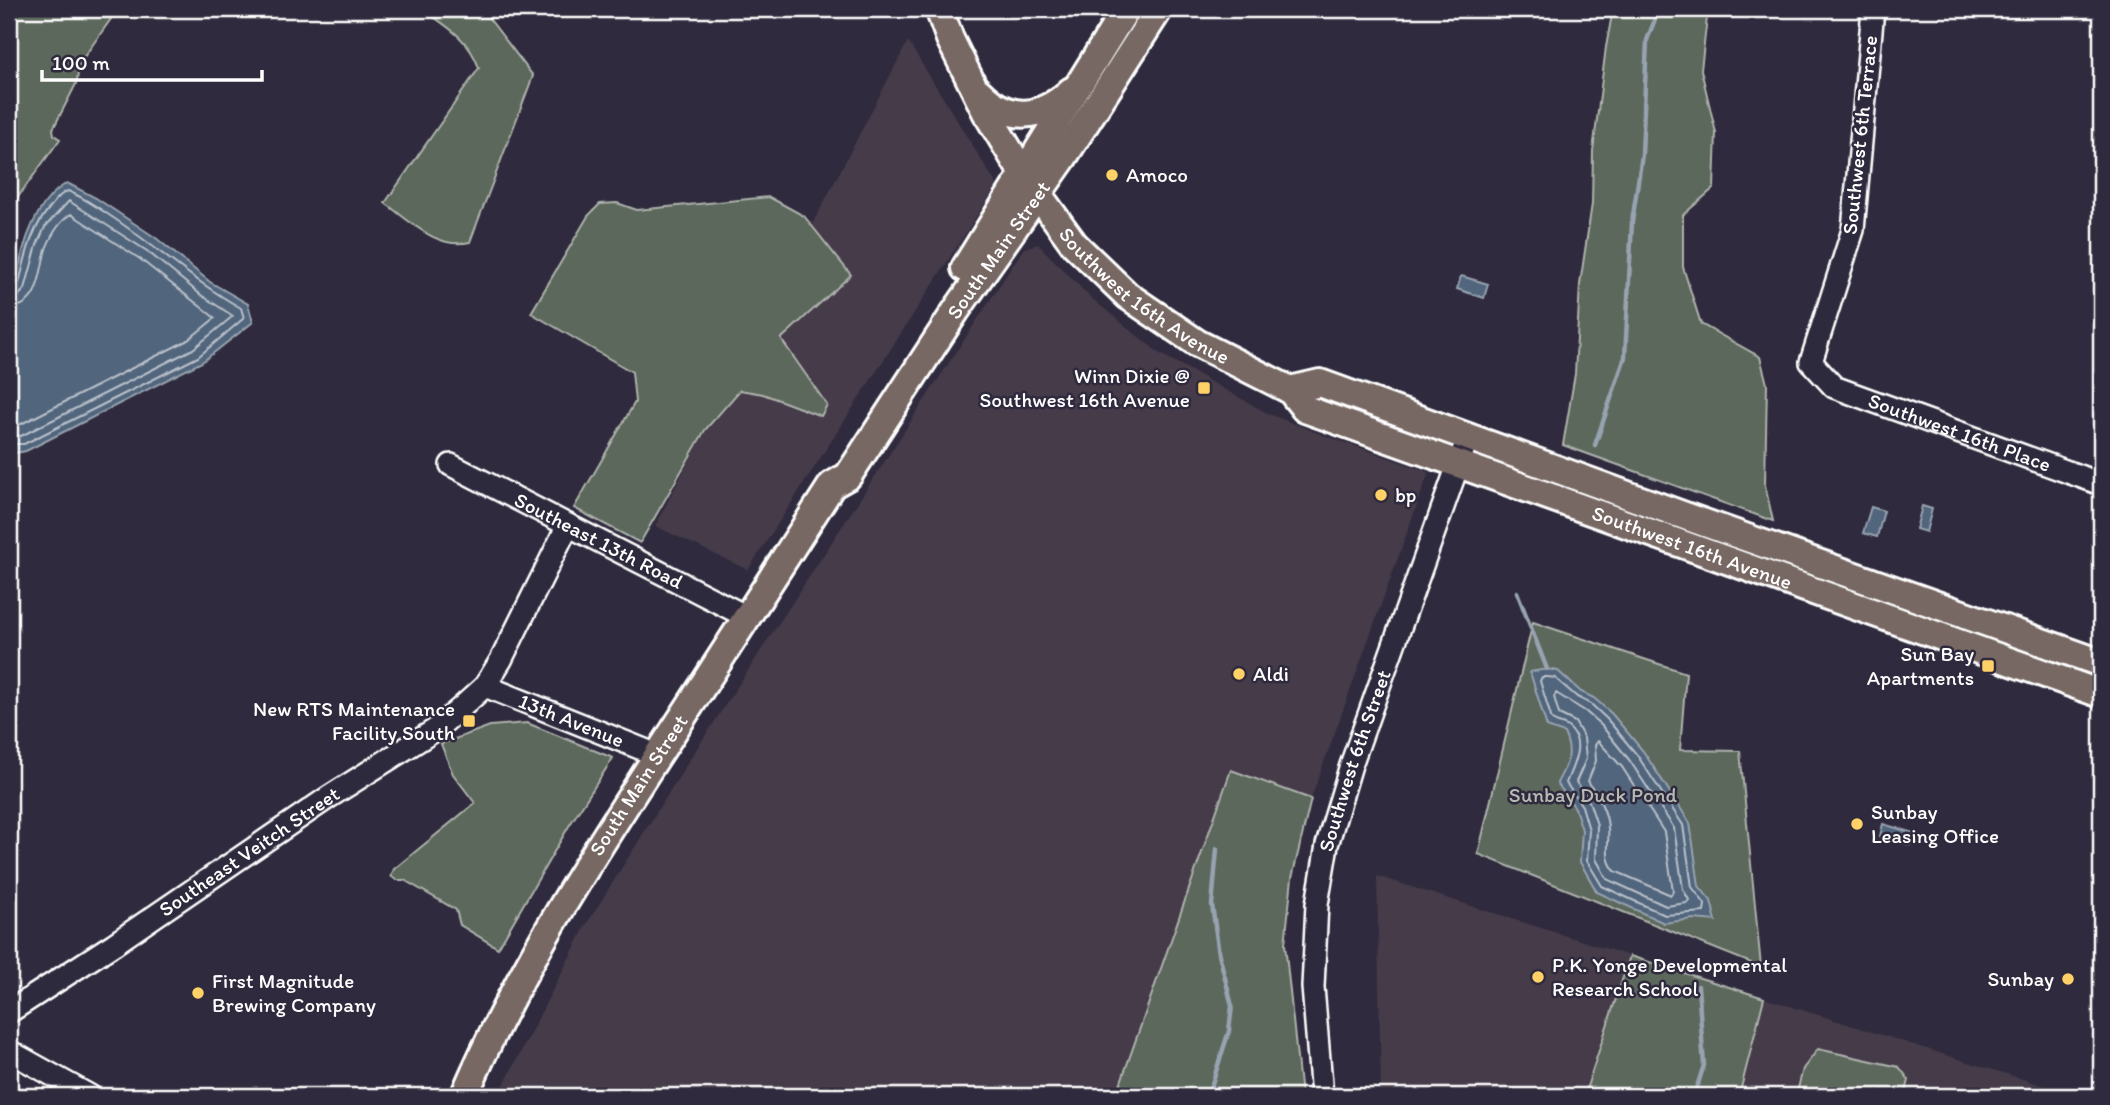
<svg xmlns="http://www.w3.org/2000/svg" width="2110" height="1105" viewBox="0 0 2110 1105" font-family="Itim,sans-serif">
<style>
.built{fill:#453a4a}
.green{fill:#5c675b;stroke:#aeb3ad;stroke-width:2}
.water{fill:#51657c;stroke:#97a3b0;stroke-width:2}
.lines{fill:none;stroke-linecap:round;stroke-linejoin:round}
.shore{stroke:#b9c1cb;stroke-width:2}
.stream{stroke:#97a3b0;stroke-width:4.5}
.minor-casing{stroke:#fff;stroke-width:26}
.major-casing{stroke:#fff;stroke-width:32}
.minor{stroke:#2f2a3d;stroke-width:21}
.major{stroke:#776864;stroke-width:26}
.poi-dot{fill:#ffd166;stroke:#2f2a3d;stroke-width:2.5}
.labels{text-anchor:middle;stroke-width:5;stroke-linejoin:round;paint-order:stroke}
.street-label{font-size:21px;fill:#fff;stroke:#2f2a3d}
.poi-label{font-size:21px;fill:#fff;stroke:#2f2a3d;text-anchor:start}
.park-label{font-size:21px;fill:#b6bbb5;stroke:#2f2a3d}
</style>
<rect width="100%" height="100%" fill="#2f2a3d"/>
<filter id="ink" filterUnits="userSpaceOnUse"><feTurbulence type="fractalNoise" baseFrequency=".0143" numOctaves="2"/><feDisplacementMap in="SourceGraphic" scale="14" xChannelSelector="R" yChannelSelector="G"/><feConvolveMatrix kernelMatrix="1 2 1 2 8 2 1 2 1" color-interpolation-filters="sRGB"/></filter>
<g filter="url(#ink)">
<path class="built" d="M 908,41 L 997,185 L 748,570 L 655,526 Z
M 1038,244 L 1090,297 L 1159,353 L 1269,414 L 1318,433 L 1429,472 L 1311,799 L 1231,771 L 1116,1096 L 498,1096 L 586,925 L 688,762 L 1024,248 Z
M 1377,876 L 1630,956 L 2077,1096 L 1381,1096 Z"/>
<path class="green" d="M 9,9 L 118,9 L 79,64 L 77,82 L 53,129 L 54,135 L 60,139 L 13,204 L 9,214 Z
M 422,9 L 488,9 L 488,17 L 533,76 L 470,242 C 437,250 410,221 385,203 L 479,68 C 469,39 447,26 422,9 Z
M 1613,9 L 1708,9 L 1701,70 L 1716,133 L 1714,188 L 1683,215 L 1683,267 L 1701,324 L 1760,357 L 1767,384 L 1765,485 L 1773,521 L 1563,445 L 1575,374 L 1580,284 L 1592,204 L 1593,151 L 1606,47 Z
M 769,197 L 804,216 L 851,275 L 781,339 L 827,405 L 821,416 L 763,394 L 740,390 L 705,430 L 640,543 L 574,508 L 635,402 L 632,372 L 531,313 L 588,216 L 600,204 L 617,203 L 637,210 Z
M 1533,622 L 1686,673 L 1680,750 L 1740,751 L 1761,967 L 1478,854 Z
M 527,723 L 613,758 L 569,826 L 498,948 L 460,925 L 456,910 L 404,880 L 396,880 L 391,876 L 394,869 L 475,803 L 453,774 L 441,744 L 490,726 Z
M 1231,770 L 1311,799 L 1292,878 L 1285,944 L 1301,1096 L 1116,1096 Z
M 1630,956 L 1764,998 L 1739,1096 L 1584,1096 Z
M 1818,1049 L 1899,1067 L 1909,1080 L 1905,1096 L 1796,1096 L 1803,1069 Z"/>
<path class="water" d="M 67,183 L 96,198 L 156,238 L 210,282 L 248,304 L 253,322 L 202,362 L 26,451 L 16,453 L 9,450 C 9,378 0,221 67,183 Z
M 1461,276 L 1488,284 L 1484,298 L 1457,289 Z
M 1922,506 L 1932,509 L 1926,532 L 1916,529 Z
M 1871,507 L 1884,511 L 1877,537 L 1863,533 Z
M 1547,669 L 1558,671 L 1581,692 L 1594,698 L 1612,714 L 1643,751 L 1690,823 L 1699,886 L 1711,901 L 1716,921 L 1693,919 L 1664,923 L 1597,892 L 1580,862 L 1582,830 L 1575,808 L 1557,783 C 1567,763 1574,755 1564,733 L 1547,727 L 1530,672 Z
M 1883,824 L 1913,833 L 1910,845 L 1880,836 Z"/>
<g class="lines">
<path class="shore" d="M 9,288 L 15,287 L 19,283 C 27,252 30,231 51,206 C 57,199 60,194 68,191 C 85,198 100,209 115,219 C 158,248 196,283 241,308 L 244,318 L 198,357 L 24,444 L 9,444
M 9,297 L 18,296 L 25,289 L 37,245 L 45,227 L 69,201 L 147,251 L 201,295 L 233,316 L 193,349 L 21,436 L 9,435
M 9,308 C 41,306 39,273 46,249 C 51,236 59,222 71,214 L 140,259 L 215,318 L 188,340 L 19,425 L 9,425
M 1548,677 L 1555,678 L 1577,697 L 1591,704 L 1607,719 L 1637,755 L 1683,825 L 1692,887 L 1705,904 L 1704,912 L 1665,915 L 1602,886 L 1587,861 L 1589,830 L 1582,806 L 1566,783 C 1572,767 1587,742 1568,727 C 1564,724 1556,723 1552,720 L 1540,681 L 1542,677 Z
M 1556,693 L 1585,711 L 1601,725 L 1630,761 L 1674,828 L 1683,889 L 1689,900 L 1687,903 L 1666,906 L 1607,879 L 1596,859 L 1597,825 L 1589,801 L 1576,782 L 1586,759 L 1584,738 L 1575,722 L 1559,714 L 1554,697 Z
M 1598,741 L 1622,767 L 1664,832 L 1673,891 L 1671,895 L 1615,871 C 1603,857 1610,845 1608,828 C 1607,810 1597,795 1588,781 L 1596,761 L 1595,745 Z"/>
<path class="stream" d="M 1595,445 L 1625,357 L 1632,222 L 1642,155 L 1647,40 L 1659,9
M 1517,592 L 1547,669
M 1208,1096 L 1229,1031 L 1232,1006 L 1219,954 L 1212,905 L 1217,849
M 1694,1096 L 1704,1065 L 1698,986"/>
<g class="minor-casing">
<g id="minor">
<path id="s1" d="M 1873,9 L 1853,230 L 1811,362 L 1834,387 L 2101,484"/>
<path id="s2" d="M 451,465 L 747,617"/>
<path id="s3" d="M 485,686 L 657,755"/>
<path id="s4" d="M 9,1012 L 114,944 L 329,797 L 435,730 L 463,706 L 485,686 L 501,660 L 568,525"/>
<path d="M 9,1051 L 90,1096"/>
<path id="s5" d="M 1322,1096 L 1313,987 L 1317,904 L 1327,845 L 1351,765 L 1463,451"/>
</g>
</g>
<g class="major-casing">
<g id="major">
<path id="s6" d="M 939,9 L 950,39 L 986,112 L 1024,175 L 1074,244 L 1128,296 L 1197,343 L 1290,390 L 1305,409 L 2101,694"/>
<path d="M 979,92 C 1009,123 1041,119 1071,91"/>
<path d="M 965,268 L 1126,9"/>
<path d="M 1290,390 L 1320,383 L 1685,516 L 2101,663"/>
<path id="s7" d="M 464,1096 C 521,963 601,842 680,721 C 731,643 781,564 832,485 L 848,476 L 957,309 L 1063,158 L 1159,9"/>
</g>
</g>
<use href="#minor" class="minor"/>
<use href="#major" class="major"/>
</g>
</g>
<g class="poi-dot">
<circle cx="1112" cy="175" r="7"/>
<rect x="1197" y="381" width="14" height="14" rx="3.5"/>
<circle cx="1381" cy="495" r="7"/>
<rect x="1981" y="659" width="14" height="14" rx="3.5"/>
<circle cx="1239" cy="674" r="7"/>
<rect x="462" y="714" width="14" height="14" rx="3.5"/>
<circle cx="1857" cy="824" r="7"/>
<circle cx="1538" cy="977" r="7"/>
<circle cx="2068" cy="979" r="7"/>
<circle cx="198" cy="993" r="7"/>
</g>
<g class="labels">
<g class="street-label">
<text transform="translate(1860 135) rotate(-84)" y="7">Southwest 6th Terrace</text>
<text dy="7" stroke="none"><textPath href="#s7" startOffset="1004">South Main Street</textPath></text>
<text dy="7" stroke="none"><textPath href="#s6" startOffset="360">Southwest 16th Avenue</textPath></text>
<text dy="7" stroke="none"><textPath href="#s1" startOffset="528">Southwest 16th Place</textPath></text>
<text dy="7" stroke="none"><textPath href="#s2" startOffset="166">Southeast 13th Road</textPath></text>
<text dy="7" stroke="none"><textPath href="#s6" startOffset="970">Southwest 16th Avenue</textPath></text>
<text dy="7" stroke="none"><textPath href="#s3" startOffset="93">13th Avenue</textPath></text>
<text dy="7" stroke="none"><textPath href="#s5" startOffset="341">Southwest 6th Street</textPath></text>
<text dy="7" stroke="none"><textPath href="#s7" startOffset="357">South Main Street</textPath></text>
<text dy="7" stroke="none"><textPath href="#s4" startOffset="289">Southeast Veitch Street</textPath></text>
</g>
<g class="poi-label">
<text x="1126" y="182">Amoco</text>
<text x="1190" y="383" text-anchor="end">Winn Dixie @<tspan x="1190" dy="24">Southwest 16th Avenue</tspan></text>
<text x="1395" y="502">bp</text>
<text x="1974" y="661" text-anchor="end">Sun Bay<tspan x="1974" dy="24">Apartments</tspan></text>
<text x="1253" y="681">Aldi</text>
<text x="455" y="716" text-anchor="end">New RTS Maintenance<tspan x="455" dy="24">Facility South</tspan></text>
<text x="1871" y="819">Sunbay<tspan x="1871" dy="24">Leasing Office</tspan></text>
<text x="1552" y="972">P.K. Yonge Developmental<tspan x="1552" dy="24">Research School</tspan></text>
<text x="2054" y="986" text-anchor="end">Sunbay</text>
<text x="212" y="988">First Magnitude<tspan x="212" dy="24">Brewing Company</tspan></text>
</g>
<g class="park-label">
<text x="1593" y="802">Sunbay Duck Pond</text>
</g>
</g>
<rect width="2110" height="1105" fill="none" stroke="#2f2a3d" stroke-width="35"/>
<rect x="18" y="18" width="2075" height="1070" fill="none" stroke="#fff" stroke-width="2.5" filter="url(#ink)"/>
<path d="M42 70v10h220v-10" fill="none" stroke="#ffffff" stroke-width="3.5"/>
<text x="52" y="70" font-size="21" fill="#ffffff" stroke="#2f2a3d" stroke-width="5" paint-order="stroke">100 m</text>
</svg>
